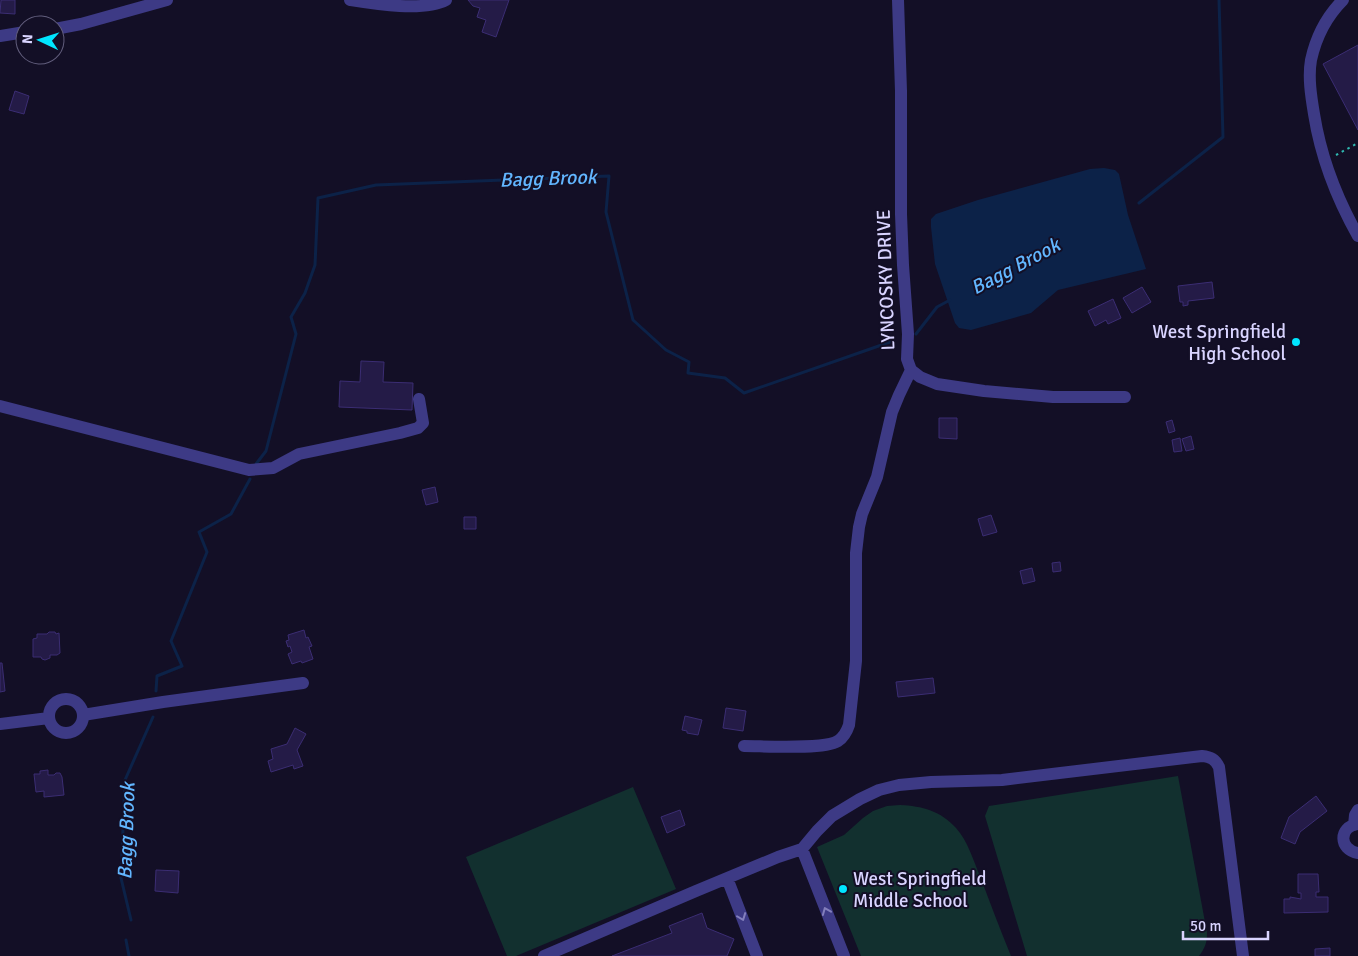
<svg xmlns="http://www.w3.org/2000/svg" width="1358" height="956" viewBox="0 0 1358 956" font-family="Signika,sans-serif">
<style>
.green{fill:#12302f}
.water{fill:#0c2248}
.lines{fill:none;stroke-linecap:round;stroke-linejoin:round}
.stream{stroke:#0c2248;stroke-width:3}
.building{fill:#241b47;stroke:#3b2d73}
.path{stroke:#2fb8b0;stroke-width:2;stroke-dasharray:2.5 4;stroke-linecap:butt}
.minor{stroke:#3d3a85;stroke-width:12}
.oneway{stroke:#837fbc}
.poi-dot{fill:#00e5ff;stroke:#130f26;stroke-width:2}
.labels{text-anchor:middle;stroke-width:4;stroke-linejoin:round;paint-order:stroke}
.street-label{font-size:19px;fill:#d9d4ff;stroke:#130f26}
.poi-label{font-size:19px;fill:#d9d4ff;stroke:#130f26;text-anchor:end}
.water-label{font-size:20px;font-style:italic;fill:#62b6ff;stroke:#130f26}
</style>
<rect width="100%" height="100%" fill="#130f26"/>
<path class="green" d="M 1178,776 L 1207,933 C 1207,943 1205,948 1199,956 L 1027,956 L 985,816 L 989,806 Z
M 633,787 L 676,889 L 516,956 L 507,956 L 466,857 Z
M 900,805 C 922,806 941,811 956,828 C 968,841 973,860 980,876 C 990,903 1000,929 1011,956 L 861,956 L 817,847 L 844,835 L 863,818 L 873,811 L 887,806 Z"/>
<path class="water" d="M 1104,168 L 1115,170 L 1119,174 L 1128,215 L 1146,269 L 1058,290 L 1031,313 L 971,330 L 959,328 L 955,323 L 935,264 L 931,227 L 931,219 L 936,214 L 978,200 L 1090,169 Z"/>
<g class="lines">
<path class="stream" d="M 1139,203 L 1223,137 L 1219,0
M 916,334 L 937,307 L 950,300
M 256,464 L 266,451 L 296,334 L 291,317 L 305,293 L 315,265 L 318,198 L 376,185 L 609,176 L 606,212 L 633,320 L 666,350 L 689,362 L 688,373 L 725,378 L 744,393 L 893,341
M 156,691 L 157,676 L 182,666 L 171,641 L 207,552 L 199,532 L 231,514 L 250,479
M 131,920 L 121,878 L 125,780 L 153,717
M 126,940 L 129,956"/>
</g>
<path class="building" d="M 1,0 L 15,0 L 15,14 L 0,13 Z
M 468,0 L 509,0 L 496,37 L 482,32 L 486,20 L 477,17 L 480,8 L 473,6 Z
M 1358,45 L 1358,130 L 1323,64 Z
M 15,91 L 29,96 L 24,114 L 9,110 Z
M 1212,282 L 1214,298 L 1188,301 L 1188,305 L 1183,306 L 1183,302 L 1180,302 L 1178,286 Z
M 1142,287 L 1151,302 L 1132,313 L 1123,298 Z
M 1113,299 L 1121,318 L 1108,324 L 1106,320 L 1095,326 L 1088,311 Z
M 361,361 L 384,362 L 383,382 L 413,383 L 412,410 L 339,407 L 340,381 L 360,382 Z
M 939,418 L 957,418 L 957,439 L 939,438 Z
M 1172,420 L 1175,431 L 1169,433 L 1166,422 Z
M 1191,436 L 1194,449 L 1186,451 L 1182,439 Z
M 1180,438 L 1182,451 L 1174,452 L 1172,440 Z
M 435,487 L 438,502 L 426,505 L 422,490 Z
M 991,515 L 997,532 L 983,536 L 978,519 Z
M 464,517 L 476,517 L 476,529 L 464,529 Z
M 1060,562 L 1061,571 L 1053,572 L 1052,563 Z
M 1032,568 L 1035,581 L 1023,584 L 1020,571 Z
M 304,630 L 306,638 L 308,637 L 312,646 L 309,647 L 313,659 L 302,663 L 301,661 L 292,664 L 288,654 L 292,652 L 290,646 L 288,647 L 286,641 L 289,640 L 288,635 Z
M 49,632 L 55,632 L 56,634 L 59,633 L 60,653 L 57,655 L 50,655 L 50,658 L 45,660 L 42,659 L 41,657 L 33,657 L 33,639 L 37,638 L 37,634 L 47,634 Z
M 0,663 L 2,663 L 5,691 L 0,692 Z
M 933,678 L 935,693 L 898,697 L 896,682 Z
M 726,708 L 746,711 L 743,731 L 723,728 Z
M 685,716 L 702,720 L 698,735 L 687,733 L 687,731 L 682,730 Z
M 295,728 L 306,734 L 297,750 L 303,766 L 294,769 L 293,765 L 271,772 L 268,761 L 273,759 L 271,749 L 287,744 Z
M 48,770 L 48,775 L 54,775 L 56,773 L 60,773 L 62,777 L 64,795 L 44,797 L 44,791 L 36,792 L 34,774 L 40,774 L 40,771 Z
M 1316,796 L 1327,811 L 1300,832 L 1295,844 L 1281,838 L 1289,817 Z
M 680,810 L 685,825 L 667,833 L 661,817 Z
M 156,870 L 179,871 L 178,893 L 155,891 Z
M 1298,874 L 1318,874 L 1319,892 L 1316,892 L 1316,897 L 1328,897 L 1328,912 L 1284,913 L 1284,899 L 1290,899 L 1290,897 L 1301,899 L 1301,893 L 1298,893 Z
M 702,913 L 707,928 L 734,939 L 727,956 L 612,956 L 672,933 L 669,926 Z
M 1330,948 L 1330,956 L 1315,956 L 1315,949 Z"/>
<g class="lines">
<path class="path" d="M 1336,155 L 1358,143"/>
<path class="minor" d="M 350,0 C 375,4 424,12 446,0
M 898,0 L 901,91 L 901,214 L 903,265 L 908,334 L 907,359 L 911,370 L 920,377 L 937,384 L 984,391 L 1053,397 L 1125,397
M 1343,0 C 1326,17 1316,37 1311,60 C 1308,77 1311,96 1314,114 C 1321,158 1336,197 1358,236
M 55,29 L 81,24 L 167,0
M 0,36 L 25,32
M 0,406 L 249,470 L 273,468 L 299,454 L 400,433 L 418,428 L 423,423 L 419,399
M49 716a17 17 0 1 1 34 0a17 17 0 1 1-34 0Z
M 83,715 L 163,702 L 303,683
M 0,724 L 49,718
M 744,746 C 764,746 823,750 838,741 C 844,737 847,731 849,725 L 856,661 L 856,553 L 859,527 L 862,514 L 877,477 L 892,412 L 899,395 L 911,370
M 1358,824 C 1338,827 1339,850 1358,853
M 1354,825 L 1355,815 L 1358,810
M 802,849 L 844,956
M 727,878 L 757,956
M 544,956 L 696,891 L 778,857 L 802,849 L 817,831 L 832,816 L 860,799 L 879,790 L 899,785 L 931,782 L 1002,780 L 1202,756 C 1211,757 1215,759 1219,767 L 1243,956"/>
</g>
<defs><path id="oneway-chevron" d="M-2-3.5L2.5 0L-2 3.5" fill="none" stroke-width="1.6" stroke-linecap="round" stroke-linejoin="round" transform="scale(1.25)"/></defs>
<g class="oneway">
<use href="#oneway-chevron" transform="translate(826 911) rotate(-112)"/>
<use href="#oneway-chevron" transform="translate(742 917) rotate(69)"/>
</g>
<g class="poi-dot">
<circle cx="1296" cy="342" r="5"/>
<circle cx="843" cy="889" r="5"/>
</g>
<g class="labels">
<g class="street-label">
<text transform="translate(885 280) rotate(-92)" y="7">LYNCOSKY DRIVE</text>
</g>
<g class="poi-label">
<text x="1286" y="338">West Springfield<tspan x="1286" dy="22">High School</tspan></text>
<text x="853" y="885" text-anchor="start">West Springfield<tspan x="853" dy="22">Middle School</tspan></text>
</g>
<g class="water-label">
<text transform="translate(548 178) rotate(-2)" y="7">Bagg Brook</text>
<text transform="translate(1015 266) rotate(-28)" y="7">Bagg Brook</text>
<text transform="translate(126 831) rotate(-88)" y="7">Bagg Brook</text>
</g>
</g>
<g transform="translate(40 40) rotate(274)"><circle r="24" fill="#130f26" stroke="#625e7d"/>
<path d="M0-4L9 19L0 12L-9 19Z" fill="#00e5ff"/>
<text y="-8" font-size="14" font-weight="bold" text-anchor="middle" fill="#d9d4ff">N</text>
</g>
<path d="M1183 931v8h85v-8" fill="none" stroke="#d9d4ff" stroke-width="2.5"/>
<text x="1190" y="931" font-size="15" fill="#d9d4ff" stroke="#130f26" stroke-width="4" paint-order="stroke">50 m</text>
</svg>
